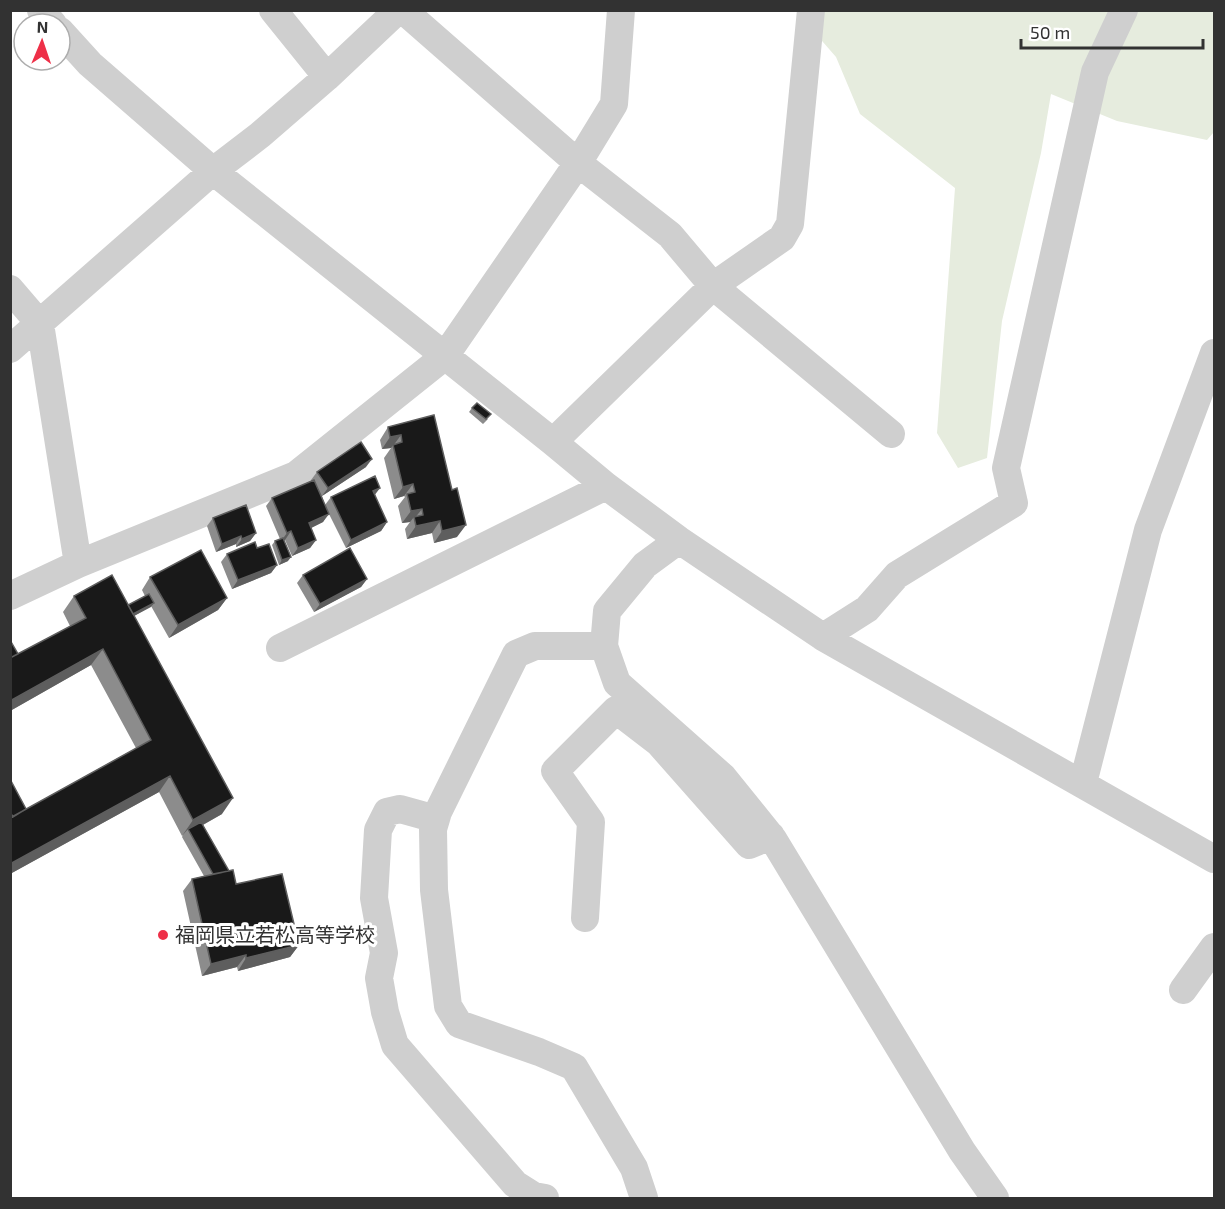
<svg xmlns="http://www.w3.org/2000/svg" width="1225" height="1209" viewBox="0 0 1225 1209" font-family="'Exo 2','Noto Sans JP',sans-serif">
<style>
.green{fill:#e6ecde}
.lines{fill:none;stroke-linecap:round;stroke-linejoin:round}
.minor{stroke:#cfcfcf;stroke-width:28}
.wall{fill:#8c8c8c}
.shaded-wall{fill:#5e5e5e}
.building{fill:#191919;stroke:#5e5e5e;stroke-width:1.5}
.poi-dot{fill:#ee3048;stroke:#fff;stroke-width:2}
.labels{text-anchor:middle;stroke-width:6;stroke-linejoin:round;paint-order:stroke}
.poi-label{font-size:20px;fill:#323232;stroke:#fff;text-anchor:start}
</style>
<rect width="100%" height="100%" fill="#fff"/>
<path class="green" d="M 796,11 L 1214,11 L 1214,132 L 1207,140 L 1117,121 L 1051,94 L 1041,153 L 1002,321 L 987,458 L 958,468 L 937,433 L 955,188 L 860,114 L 836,57 Z"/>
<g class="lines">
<path class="minor" d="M 41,10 L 53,24
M 273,10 L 327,77
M 403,10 L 578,163 L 670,235 L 713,286 L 891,434
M 60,31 L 90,64 L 213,171 L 553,442 L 606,486 L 679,540 L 823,637 L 1214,859
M 10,289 L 40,324 L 78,564
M 10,349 L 213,171 L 260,135 L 327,77 L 398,10
M 553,442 L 713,286 L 782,238 L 790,224 L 811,10
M 679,540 L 645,565 L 607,611 L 604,646 L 617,683 L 723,777 L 773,839 L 962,1151 L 995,1198
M 10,596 L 78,564 L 296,475 L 445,356 L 578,163 L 614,104 L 621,10
M 823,637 L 867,609 L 897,575 L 1014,503 L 1006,468 L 1095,72 L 1124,10
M 604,646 L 535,646 L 516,654 L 438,812 L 433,829 L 434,890 L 448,1006 L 459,1024 L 539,1052 L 574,1067 L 634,1168 L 644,1198
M 280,648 L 606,486
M 1083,783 L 1148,530 L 1214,353
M 436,819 L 400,809 L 387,812 L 378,830 L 374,898 L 384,953 L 379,978 L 385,1012 L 395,1045 L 515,1184 L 534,1196 L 545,1198
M 585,918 L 591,822 L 555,771 L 616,710 L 659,743 L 749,845 L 771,836
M 1183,990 L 1214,947"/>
</g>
<path class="wall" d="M 472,408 L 488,419 L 483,424 L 469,412 Z
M 434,415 L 457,537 L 434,543 L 432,533 L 407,539 L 405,529 L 410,522 L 402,523 L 398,506 L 405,497 L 404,496 L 394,499 L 384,458 L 391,448 L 382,449 L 380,440 L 388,427 Z
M 366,467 L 322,496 L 325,505 L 331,497 L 375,495 L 387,522 L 381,531 L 346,548 L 328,512 L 323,522 L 311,528 L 316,540 L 310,548 L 292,556 L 285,540 L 284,540 L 288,561 L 279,565 L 272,545 L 275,541 L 280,539 L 266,506 L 272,498 L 311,481 L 311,480 L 317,472 Z
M 213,518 L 256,533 L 250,541 L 236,547 L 236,544 L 216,552 L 207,526 Z
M 257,548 L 277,565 L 271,573 L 232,589 L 221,562 L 227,554 Z
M 303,575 L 367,579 L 361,587 L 314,612 L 297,583 Z
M 150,577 L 227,598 L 218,610 L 169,638 L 151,606 L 134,616 L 222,814 L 203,825 L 236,884 L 299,945 L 290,957 L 238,971 L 237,967 L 202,976 L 183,891 L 192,879 L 204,876 L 182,837 L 183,835 L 182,836 L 159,792 L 10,874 L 10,779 L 26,809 L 136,748 L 91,665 L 10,711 L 10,640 L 18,654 L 70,626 L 63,612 L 74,596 L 128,605 L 145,596 L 142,590 Z"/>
<path class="shaded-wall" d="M 401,435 L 393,446 L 393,445 L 391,448 L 382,449 L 390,437 Z
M 372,459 L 366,467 L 322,496 L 328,488 Z
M 413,484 L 404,496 L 394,499 L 403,487 Z
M 380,488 L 374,496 L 373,491 Z
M 422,509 L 414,519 L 414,517 L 410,522 L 402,523 L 411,511 Z
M 329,514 L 323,522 L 303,532 L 309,523 Z
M 440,521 L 432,533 L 407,539 L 416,526 Z
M 387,522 L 381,531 L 346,548 L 351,540 Z
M 466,525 L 457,537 L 434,543 L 442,531 Z
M 291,531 L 285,540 L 281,541 L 287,533 Z
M 256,533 L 250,541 L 236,547 L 242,539 Z
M 241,536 L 236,544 L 216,552 L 222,544 Z
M 316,540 L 310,548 L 292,556 L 298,548 Z
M 291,557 L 288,561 L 279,565 L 282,560 Z
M 277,565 L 271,573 L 232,589 L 238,580 Z
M 367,579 L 361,587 L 314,612 L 320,604 Z
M 227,598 L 218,610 L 169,638 L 178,625 Z
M 154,603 L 151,607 L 119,624 L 122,620 Z
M 103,649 L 91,665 L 10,711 L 10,701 Z
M 170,776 L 159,792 L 10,874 L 10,864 Z
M 233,798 L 222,814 L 190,832 L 188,829 L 182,836 L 193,820 Z
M 299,945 L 290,957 L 238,971 L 246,958 Z
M 246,955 L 237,967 L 202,976 L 211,964 Z"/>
<path class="building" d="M 477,403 L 491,414 L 486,419 L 472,408 Z
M 434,415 L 452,490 L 457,488 L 466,525 L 442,531 L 440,521 L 416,526 L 414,517 L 423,515 L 422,509 L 411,511 L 407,494 L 415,492 L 413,484 L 403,487 L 393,445 L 402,442 L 401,435 L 390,437 L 388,427 Z
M 361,442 L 372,459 L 328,488 L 317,472 Z
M 375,476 L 380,488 L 373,491 L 387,522 L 351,540 L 331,497 Z
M 314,480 L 329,514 L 309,523 L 316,540 L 298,548 L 291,531 L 287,533 L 272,498 Z
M 246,505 L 256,533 L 242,539 L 241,536 L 222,544 L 213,518 Z
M 283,538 L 291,557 L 282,560 L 275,541 Z
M 255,542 L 257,548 L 269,544 L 277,565 L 238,580 L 227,554 Z
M 350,548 L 367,579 L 320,604 L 303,575 Z
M 201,550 L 227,598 L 178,625 L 150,577 Z
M 112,575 L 233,798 L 193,820 L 170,776 L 10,864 L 10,818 L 151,740 L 103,649 L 10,701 L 10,658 L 86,618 L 74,596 Z
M 149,594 L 154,603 L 133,614 L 128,605 Z
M 10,640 L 18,654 L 10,658 Z
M 10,779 L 26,809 L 13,817 L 10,812 Z
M 201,822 L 229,871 L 213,874 L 188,829 Z
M 233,870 L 236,884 L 282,874 L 299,945 L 246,958 L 246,955 L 211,964 L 192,879 Z"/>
<circle class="poi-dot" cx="163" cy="935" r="6"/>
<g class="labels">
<g class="poi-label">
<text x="175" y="942">福岡県立若松高等学校</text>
</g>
</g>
<rect width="1225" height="1209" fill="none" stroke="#323232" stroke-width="24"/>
<g transform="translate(42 42) rotate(2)"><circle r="28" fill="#ffffff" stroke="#adadad" stroke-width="1.5"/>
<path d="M0-4.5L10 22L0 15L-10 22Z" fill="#ee3048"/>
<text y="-9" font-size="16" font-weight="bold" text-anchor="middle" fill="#323232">N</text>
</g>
<path d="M1021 39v9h182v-9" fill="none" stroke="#323232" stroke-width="3"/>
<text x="1030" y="39" font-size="18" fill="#323232" stroke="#ffffff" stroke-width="4.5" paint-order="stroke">50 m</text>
</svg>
